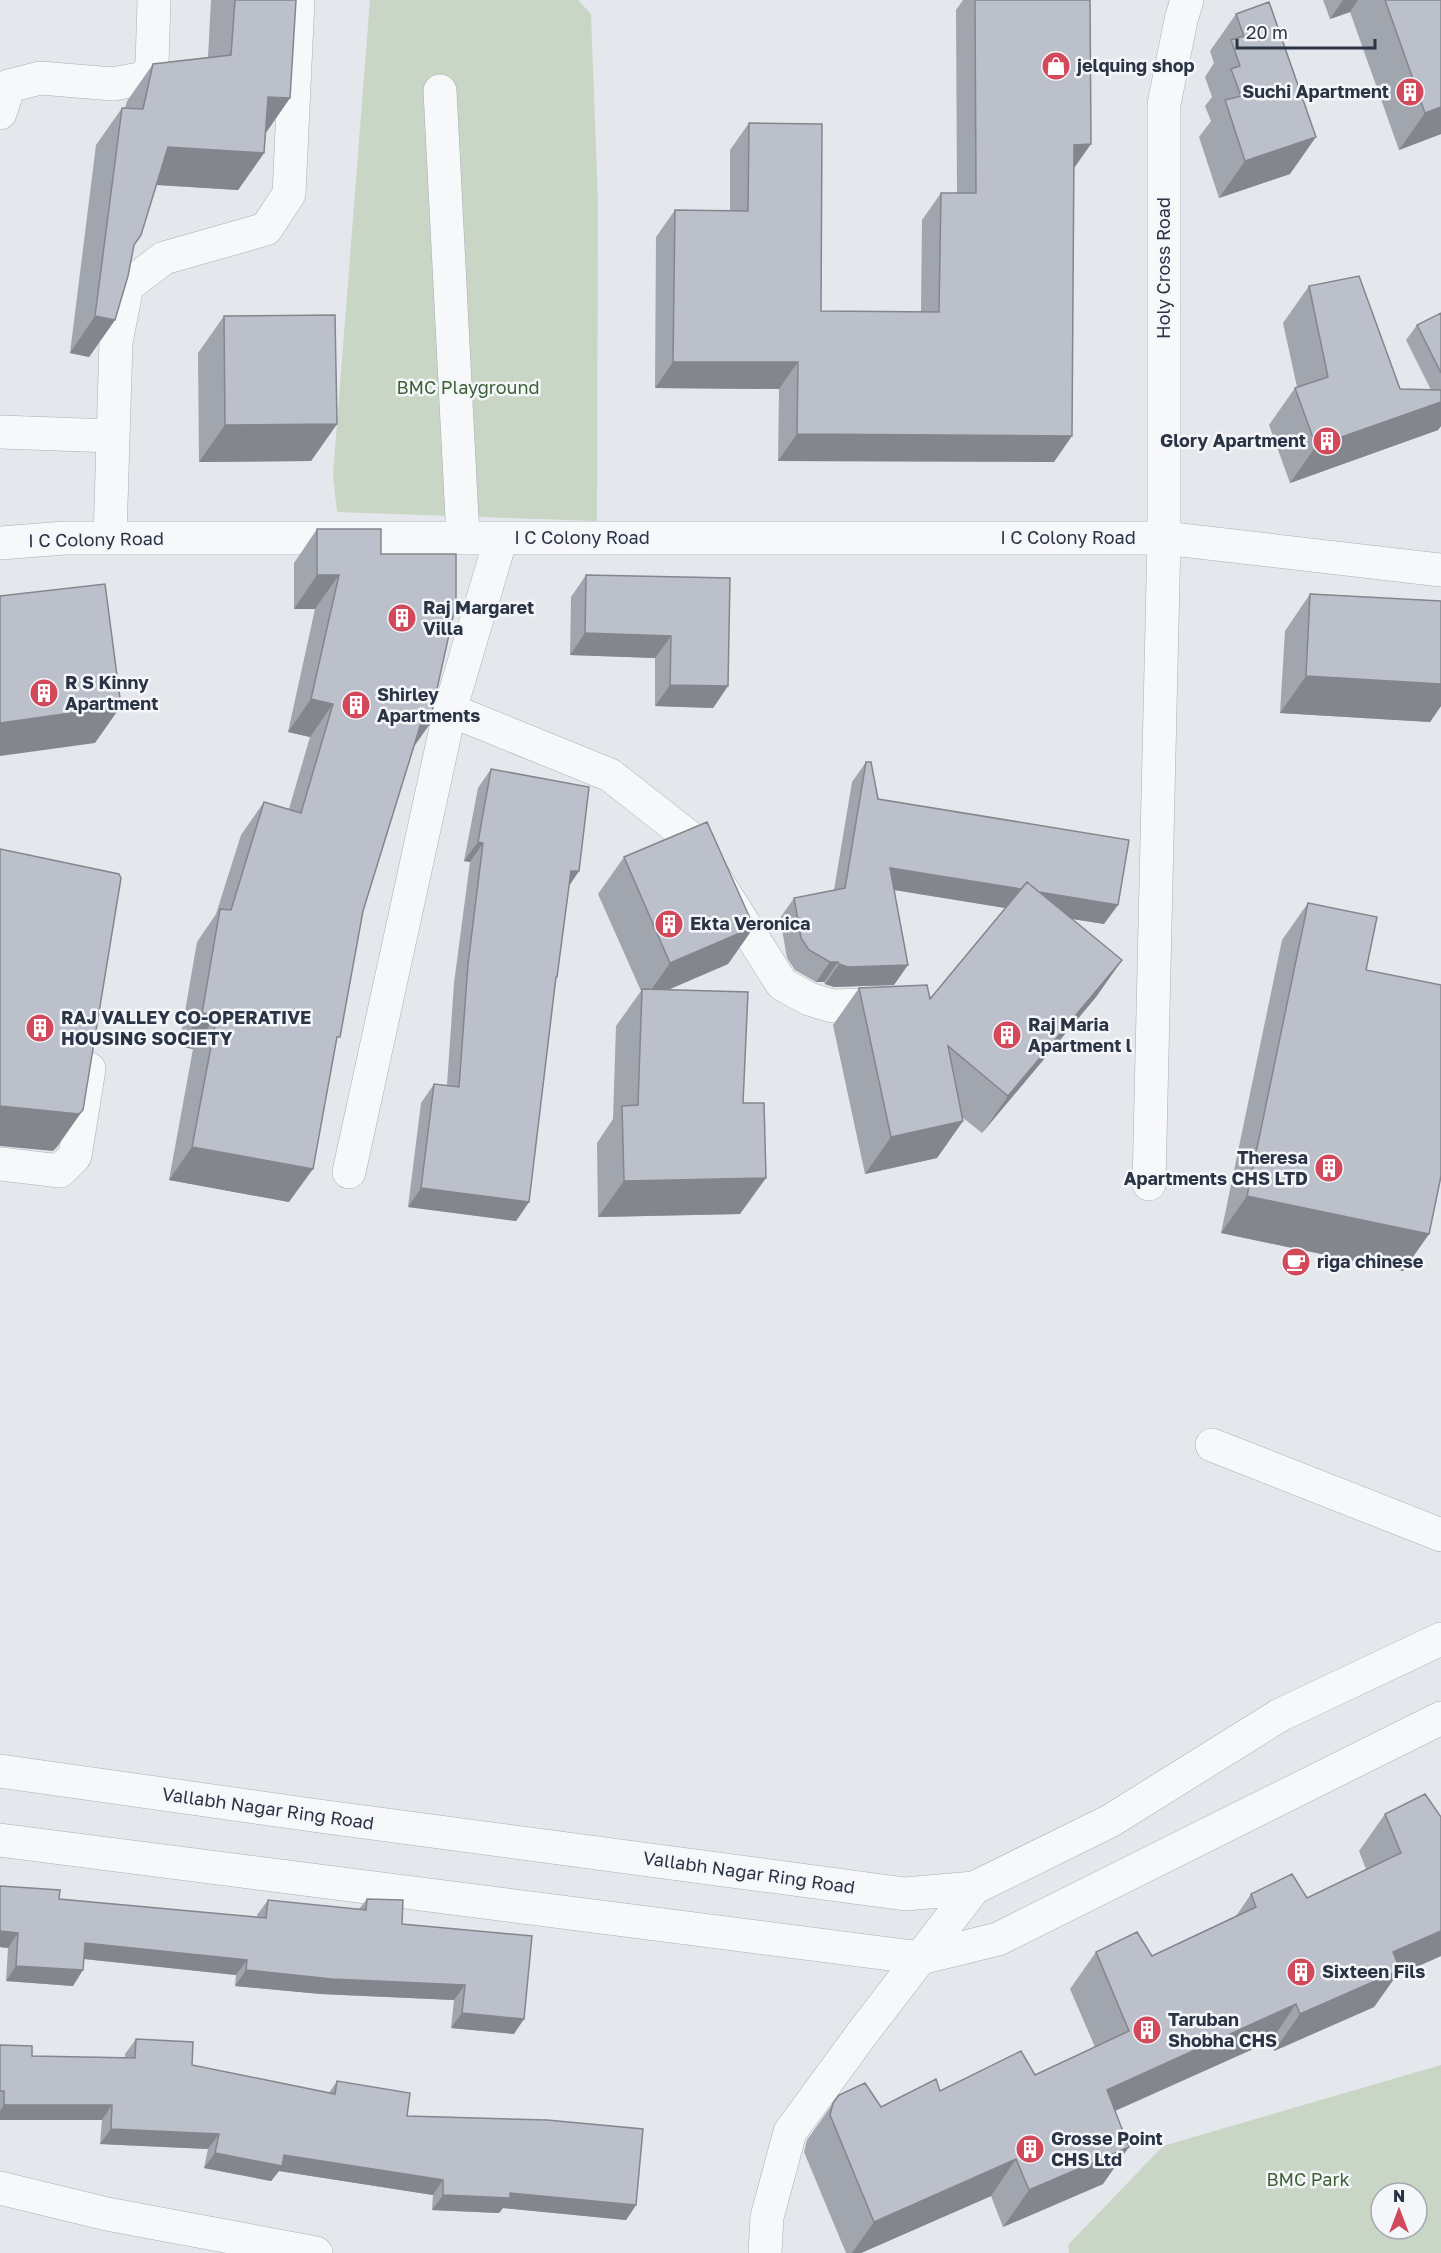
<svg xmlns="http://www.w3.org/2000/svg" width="1441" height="2253" viewBox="0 0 1441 2253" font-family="'Golos Text',sans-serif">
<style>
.green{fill:#c9d6c5;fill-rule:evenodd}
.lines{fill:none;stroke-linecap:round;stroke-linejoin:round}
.minor-casing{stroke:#a9aeb7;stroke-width:34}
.minor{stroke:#f7f8fa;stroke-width:33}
.wall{fill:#a1a5ae}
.shaded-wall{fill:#83868d}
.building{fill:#bbc0ca;stroke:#83868d;stroke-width:1.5}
.labels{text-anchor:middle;stroke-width:5;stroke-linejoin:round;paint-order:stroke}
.poi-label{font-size:18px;font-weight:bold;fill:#2b3445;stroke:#f4f6f9;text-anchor:start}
.street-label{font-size:18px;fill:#2b3445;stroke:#f4f6f9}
.park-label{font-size:18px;fill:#3f6138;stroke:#f4f6f9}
</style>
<rect width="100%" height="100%" fill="#e4e7ec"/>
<path class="green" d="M 370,0 L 578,0 L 591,14 L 598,204 L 597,521 L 337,512 L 333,475 Z
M 1441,2065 L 1441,2253 L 1069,2253 L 1068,2245 L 1163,2146 ZM 1381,2193 L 1417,2193 L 1417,2229 L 1381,2229 Z"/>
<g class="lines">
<g class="minor-casing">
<path id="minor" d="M 440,91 L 463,538
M 0,113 L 9,86 L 40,78 L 113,84 L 145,78 L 152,65 L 154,0
M 0,432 L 113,436
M 110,538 L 116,342 L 127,286 L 164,258 L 266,229 L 289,194 L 298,0
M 0,543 L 65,538 L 1164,538 L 1441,570
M 450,710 L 610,775 L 689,837 L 782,984 L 809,999 L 832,1006 L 892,1004
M 0,1164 L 60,1171 L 75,1156 L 89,1069
M 349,1172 L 450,710 L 501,538
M 1149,1184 L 1164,538 L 1164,104 L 1181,20 L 1187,0
M 1212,1445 L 1441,1535
M 0,1771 L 319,1816 L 905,1894 L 974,1888 L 1110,1821 L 1280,1715 L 1441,1639
M 0,1840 L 921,1958 L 998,1939 L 1441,1718
M 0,2188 L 107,2214 L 316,2253
M 765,2253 L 767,2217 L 790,2132 L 864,2031 L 974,1888"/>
</g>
<use href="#minor" class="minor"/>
</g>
<path class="wall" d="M 211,0 L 296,0 L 290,98 L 266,133 L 264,153 L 238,190 L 156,185 L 134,245 L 115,320 L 89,357 L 70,353 L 96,145 L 122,108 L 125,108 L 127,101 L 153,64 L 208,57 Z
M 963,0 L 1090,0 L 1074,169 L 1054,462 L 778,461 L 779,389 L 655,388 L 656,237 L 675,210 L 730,211 L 730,150 L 749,123 L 821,311 L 921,312 L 922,220 L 941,193 L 957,193 L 956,10 Z
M 1323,0 L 1441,0 L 1441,134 L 1399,150 L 1350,12 L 1330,19 Z
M 1269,2 L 1290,174 L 1219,198 L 1199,137 L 1211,121 L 1205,106 L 1212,97 L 1205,77 L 1214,63 L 1210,51 L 1236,14 Z
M 1309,286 L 1400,389 L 1431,390 L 1406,340 L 1417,325 L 1441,313 L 1441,426 L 1438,430 L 1290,483 L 1269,425 L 1295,388 L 1297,387 L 1283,323 Z
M 224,316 L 337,424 L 311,461 L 199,462 L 198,353 Z
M 317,529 L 381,554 L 429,725 L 414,747 L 363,911 L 336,1043 L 289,1202 L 169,1180 L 193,1049 L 179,1046 L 197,942 L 216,914 L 241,835 L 264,802 L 289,809 L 310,737 L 288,732 L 315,609 L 294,609 L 294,563 Z
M 586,575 L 730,578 L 728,686 L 713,708 L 655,706 L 655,658 L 570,655 L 571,597 Z
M 1310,594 L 1441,601 L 1441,706 L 1430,722 L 1280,713 L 1285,631 Z
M 866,762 L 878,799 L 1104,924 L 1072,919 L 1122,960 L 1096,997 L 982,1133 L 962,1117 L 963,1121 L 937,1158 L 865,1174 L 833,1025 L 859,988 L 930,999 L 1005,908 L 894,890 L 894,985 L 834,987 L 825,984 L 824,982 L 816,982 L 795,970 L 787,958 L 780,918 L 794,898 L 834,890 L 852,782 Z
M 491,769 L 579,871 L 569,886 L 555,980 L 529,1202 L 516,1221 L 408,1207 L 421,1103 L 434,1084 L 447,1085 L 454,983 L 470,862 L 464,861 L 478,788 Z
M 624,857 L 754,927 L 728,964 L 668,990 L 743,1103 L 740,1214 L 598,1217 L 597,1143 L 613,1119 L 616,1026 L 641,991 L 598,894 Z
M 1308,903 L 1366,970 L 1429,1234 L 1403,1271 L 1221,1233 L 1282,940 Z
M 1385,1814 L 1441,1817 L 1441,1956 L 1396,1976 L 1374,2007 L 1274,2051 L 1271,2041 L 1115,2111 L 1103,2184 L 1003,2227 L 991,2196 L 861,2253 L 846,2253 L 804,2152 L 807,2140 L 839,2095 L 881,2107 L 940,2091 L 1035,2075 L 1095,2047 L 1070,1989 L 1096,1952 L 1152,1956 L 1236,1916 L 1251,1894 L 1307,1898 L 1366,1869 L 1359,1851 Z
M 0,1886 L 59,1899 L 257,1917 L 257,1915 L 268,1900 L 359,1909 L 367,1899 L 402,1924 L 514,2034 L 451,2028 L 454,2000 L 321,1994 L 235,1986 L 236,1975 L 84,1959 L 73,1986 L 6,1981 L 8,1948 L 0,1947 Z
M 136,2039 L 192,2065 L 329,2093 L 337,2081 L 407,2116 L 636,2205 L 626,2220 L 503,2208 L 499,2213 L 432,2210 L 433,2195 L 279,2171 L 271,2181 L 204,2168 L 208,2149 L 100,2144 L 102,2120 L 0,2120 L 0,2045 L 32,2056 L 125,2058 L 125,2054 Z"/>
<path class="shaded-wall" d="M 1343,0 L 1358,0 L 1350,12 L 1330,19 Z
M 268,97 L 290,98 L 264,135 Z
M 1441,107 L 1441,134 L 1399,150 L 1425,113 Z
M 1316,137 L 1290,174 L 1219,198 L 1245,161 Z
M 1091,144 L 1072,171 L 1074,145 Z
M 168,147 L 264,153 L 238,190 L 142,184 Z
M 95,316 L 115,320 L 89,357 L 70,353 Z
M 673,362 L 798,362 L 779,389 L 655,388 Z
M 1441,402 L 1441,426 L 1438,430 L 1290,483 L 1316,446 Z
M 337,424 L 311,461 L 199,462 L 225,425 Z
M 797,434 L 1072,436 L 1054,462 L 778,461 Z
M 317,575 L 339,575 L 315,609 L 294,609 Z
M 585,633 L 671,636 L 655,658 L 570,655 Z
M 1306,676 L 1441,684 L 1441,706 L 1430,722 L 1280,713 Z
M 670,685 L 728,686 L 713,708 L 655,706 Z
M 311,699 L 333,704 L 310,737 L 288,732 Z
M 121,706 L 95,743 L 0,756 L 0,723 Z
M 421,723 L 429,725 L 405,758 Z
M 478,842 L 483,843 L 470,862 L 464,861 Z
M 890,868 L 1118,905 L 1104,924 L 876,887 Z
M 571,871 L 579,871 L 566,890 Z
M 754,927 L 728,964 L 644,1000 L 670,963 Z
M 1122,960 L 1096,997 L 982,1133 L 1008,1096 Z
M 830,962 L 838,962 L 824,982 L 816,982 Z
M 839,964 L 908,965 L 894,985 L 834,987 L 825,984 Z
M 202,1013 L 217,1015 L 193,1049 L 179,1046 Z
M 0,1106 L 83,1110 L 57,1147 L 53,1151 L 0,1146 Z
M 963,1121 L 937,1158 L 865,1174 L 891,1137 Z
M 192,1147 L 313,1169 L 289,1202 L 169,1180 Z
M 766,1178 L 740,1214 L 598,1217 L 624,1181 Z
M 421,1188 L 529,1202 L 516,1221 L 408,1207 Z
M 1247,1196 L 1429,1234 L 1403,1271 L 1221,1233 Z
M 0,1931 L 18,1933 L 8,1948 L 0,1947 Z
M 1441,1931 L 1441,1956 L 1396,1976 L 1374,2007 L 1274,2051 L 1300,2014 L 1393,1952 Z
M 85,1943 L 247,1960 L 236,1975 L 75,1958 Z
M 16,1966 L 83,1970 L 73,1986 L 6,1981 Z
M 246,1970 L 465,1985 L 454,2000 L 321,1994 L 235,1986 Z
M 1296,2004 L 1271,2041 L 1081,2126 L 1107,2090 Z
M 462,2013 L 524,2019 L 514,2034 L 451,2028 Z
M 4,2105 L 112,2105 L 102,2120 L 0,2120 L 0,2111 Z
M 111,2129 L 219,2134 L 208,2149 L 100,2144 Z
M 1129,2147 L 1103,2184 L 1003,2227 L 1029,2190 Z
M 215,2153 L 284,2155 L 443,2180 L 433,2195 L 279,2171 L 271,2181 L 204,2168 Z
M 1016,2159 L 991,2196 L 861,2253 L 852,2253 L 874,2222 Z
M 510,2193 L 636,2205 L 626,2220 L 503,2208 L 499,2213 L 432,2210 L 443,2195 Z"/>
<path class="building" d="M 235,0 L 296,0 L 290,98 L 268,97 L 264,153 L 168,147 L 141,235 L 134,245 L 128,276 L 115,320 L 95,316 L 122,108 L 143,109 L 153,64 L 231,55 Z
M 975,0 L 1090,0 L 1091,144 L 1074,145 L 1072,436 L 797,434 L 798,362 L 673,362 L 675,210 L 748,211 L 749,123 L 822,124 L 821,311 L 939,312 L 941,193 L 976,193 Z
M 1385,0 L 1441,0 L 1441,107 L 1425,113 Z
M 1269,2 L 1316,137 L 1245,161 L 1225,100 L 1241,96 L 1231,69 L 1240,66 L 1231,40 L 1244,36 L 1236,14 Z
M 1359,276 L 1400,389 L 1441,390 L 1441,402 L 1316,446 L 1295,388 L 1328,377 L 1309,286 Z
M 1441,313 L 1441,373 L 1417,325 Z
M 335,315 L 337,424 L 225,425 L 224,316 Z
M 317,529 L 381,529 L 381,554 L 456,554 L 456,603 L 429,725 L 421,723 L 363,911 L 340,1037 L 337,1037 L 313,1169 L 192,1147 L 217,1015 L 202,1013 L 220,909 L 231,910 L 264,802 L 301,813 L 333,704 L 311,699 L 339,575 L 317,575 Z
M 586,575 L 730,578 L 728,686 L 670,685 L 671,636 L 585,633 Z
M 105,584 L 121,706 L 0,723 L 0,728 L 0,596 Z
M 1310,594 L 1441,601 L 1441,684 L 1306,676 Z
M 866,762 L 871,762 L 878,799 L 1129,840 L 1118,905 L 1039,892 L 1027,882 L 1021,889 L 890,868 L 908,965 L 848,967 L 839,964 L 838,962 L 830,962 L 809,950 L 801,938 L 794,898 L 845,888 Z
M 491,769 L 589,787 L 579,871 L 571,871 L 557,977 L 556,977 L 529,1202 L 421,1188 L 434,1084 L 459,1087 L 468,964 L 483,843 L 478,842 Z
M 707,822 L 754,927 L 670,963 L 624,857 Z
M 0,849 L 119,874 L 121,878 L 83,1110 L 79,1114 L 0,1106 Z
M 1027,882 L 1122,960 L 1008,1096 L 948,1046 L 963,1121 L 891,1137 L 859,988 L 927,985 L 930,999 Z
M 1308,903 L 1377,917 L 1366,970 L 1441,985 L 1441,1176 L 1429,1234 L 1247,1196 Z
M 642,989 L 748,992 L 743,1103 L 764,1103 L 766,1178 L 624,1181 L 622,1106 L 638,1105 Z
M 1425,1794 L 1441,1817 L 1441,1931 L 1393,1952 L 1400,1970 L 1300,2014 L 1296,2004 L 1107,2090 L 1129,2147 L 1029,2190 L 1016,2159 L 874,2222 L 830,2115 L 833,2103 L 839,2095 L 865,2083 L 881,2107 L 936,2079 L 940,2091 L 1021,2051 L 1035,2075 L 1129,2031 L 1096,1952 L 1137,1932 L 1152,1956 L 1256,1907 L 1251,1894 L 1292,1874 L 1307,1898 L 1401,1853 L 1385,1814 Z
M 0,1886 L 60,1890 L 59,1899 L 266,1918 L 268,1900 L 366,1910 L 367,1899 L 403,1900 L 402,1924 L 532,1936 L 524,2019 L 462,2013 L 465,1985 L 332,1979 L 246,1970 L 247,1960 L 85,1943 L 83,1970 L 16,1966 L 18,1933 L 0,1931 Z
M 136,2039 L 193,2042 L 192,2065 L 335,2094 L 337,2081 L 410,2093 L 407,2116 L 547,2120 L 643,2129 L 636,2205 L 510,2193 L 510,2198 L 443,2195 L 443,2180 L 284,2155 L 282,2166 L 215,2153 L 219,2134 L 111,2129 L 112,2105 L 4,2105 L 4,2091 L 0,2091 L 0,2045 L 32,2046 L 32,2056 L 135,2058 Z"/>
<defs>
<g id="shop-disc" transform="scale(1.5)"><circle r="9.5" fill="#d1495b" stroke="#f4f6f9"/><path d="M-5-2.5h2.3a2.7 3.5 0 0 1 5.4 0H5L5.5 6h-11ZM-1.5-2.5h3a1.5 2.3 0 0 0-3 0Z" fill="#fff"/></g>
<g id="building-disc" transform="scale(1.5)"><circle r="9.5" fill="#d1495b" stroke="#f4f6f9"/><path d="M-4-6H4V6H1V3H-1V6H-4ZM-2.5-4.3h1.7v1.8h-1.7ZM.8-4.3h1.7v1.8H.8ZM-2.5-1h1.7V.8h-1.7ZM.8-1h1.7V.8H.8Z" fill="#fff"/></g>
<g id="cafe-disc" transform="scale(1.5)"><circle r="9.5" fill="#d1495b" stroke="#f4f6f9"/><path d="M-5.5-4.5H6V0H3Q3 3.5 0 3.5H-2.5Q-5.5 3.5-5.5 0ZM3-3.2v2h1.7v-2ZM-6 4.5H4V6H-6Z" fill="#fff"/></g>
</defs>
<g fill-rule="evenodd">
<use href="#shop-disc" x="1056" y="66"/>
<use href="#building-disc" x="1410" y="92"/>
<use href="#building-disc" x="1327" y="441"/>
<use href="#building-disc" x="402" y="618"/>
<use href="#building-disc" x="44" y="693"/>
<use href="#building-disc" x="356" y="705"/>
<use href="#building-disc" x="669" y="924"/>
<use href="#building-disc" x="40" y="1028"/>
<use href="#building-disc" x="1007" y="1035"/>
<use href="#building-disc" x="1329" y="1168"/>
<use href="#cafe-disc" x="1296" y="1262"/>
<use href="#building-disc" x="1301" y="1972"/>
<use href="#building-disc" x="1147" y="2030"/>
<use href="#building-disc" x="1030" y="2149"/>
</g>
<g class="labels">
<g class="poi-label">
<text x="1077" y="72">jelquing shop</text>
<text x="1389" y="98" text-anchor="end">Suchi Apartment</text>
<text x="1306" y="447" text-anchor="end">Glory Apartment</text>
<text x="423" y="614">Raj Margaret<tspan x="423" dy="21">Villa</tspan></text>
<text x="65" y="689">R S Kinny<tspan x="65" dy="21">Apartment</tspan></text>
<text x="377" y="701">Shirley<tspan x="377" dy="21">Apartments</tspan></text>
<text x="690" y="930">Ekta Veronica</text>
<text x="61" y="1024">RAJ VALLEY CO-OPERATIVE<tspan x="61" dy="21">HOUSING SOCIETY</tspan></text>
<text x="1028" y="1031">Raj Maria<tspan x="1028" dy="21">Apartment l</tspan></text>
<text x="1308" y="1164" text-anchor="end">Theresa<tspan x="1308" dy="21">Apartments CHS LTD</tspan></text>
<text x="1317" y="1268">riga chinese</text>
<text x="1322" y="1978">Sixteen Fils</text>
<text x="1168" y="2026">Taruban<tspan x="1168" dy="21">Shobha CHS</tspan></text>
<text x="1051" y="2145">Grosse Point<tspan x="1051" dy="21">CHS Ltd</tspan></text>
</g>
<g class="street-label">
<text transform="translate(1164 268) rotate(-90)" y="6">Holy Cross Road</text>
<text x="582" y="544">I C Colony Road</text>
<text x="1068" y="544">I C Colony Road</text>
<text transform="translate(96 540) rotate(-1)" y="6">I C Colony Road</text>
<text transform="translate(268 1809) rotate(8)" y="6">Vallabh Nagar Ring Road</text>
<text transform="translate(749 1873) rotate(8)" y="6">Vallabh Nagar Ring Road</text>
</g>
<g class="park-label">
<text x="468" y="394">BMC Playground</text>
<text x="1308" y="2186">BMC Park</text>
</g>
</g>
<g transform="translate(1399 2211)"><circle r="28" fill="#f4f6f9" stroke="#a4a8b1" stroke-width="1.5"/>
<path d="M0-4.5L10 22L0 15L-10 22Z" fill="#d1495b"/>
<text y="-9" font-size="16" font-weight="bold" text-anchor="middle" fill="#2b3445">N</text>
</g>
<path d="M1237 39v9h138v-9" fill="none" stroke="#2b3445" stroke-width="3"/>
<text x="1246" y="39" font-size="18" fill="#2b3445" stroke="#f4f6f9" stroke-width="4.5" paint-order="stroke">20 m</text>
</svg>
